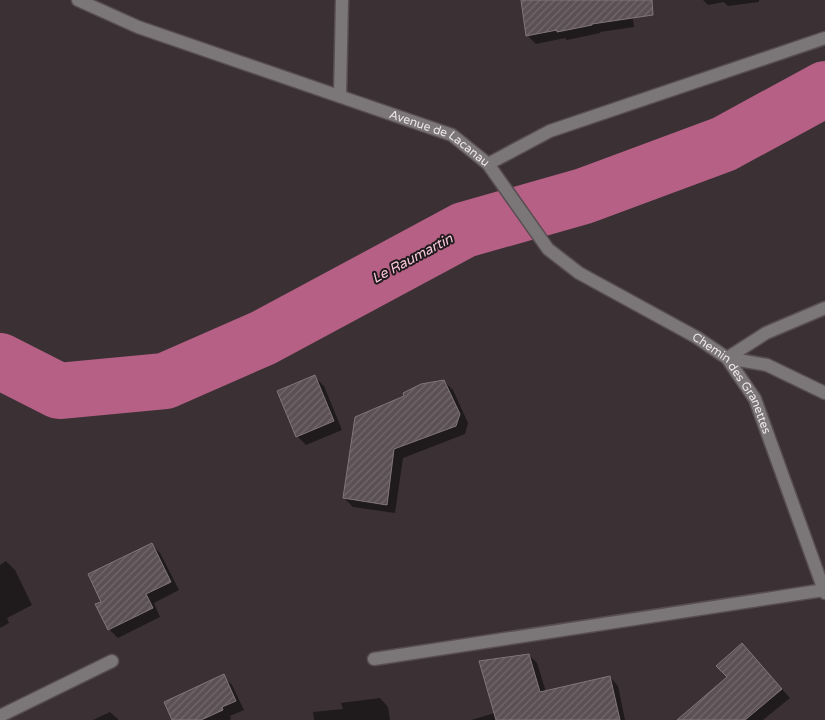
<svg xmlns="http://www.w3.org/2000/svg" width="825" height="720" viewBox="0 0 825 720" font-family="'Varela Round',sans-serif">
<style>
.shadow{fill:#0007}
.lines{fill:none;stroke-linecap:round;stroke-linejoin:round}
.river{stroke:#b66085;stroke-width:56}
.building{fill:url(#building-hatch);stroke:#82767b}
.minor-casing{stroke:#584e51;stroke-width:15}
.minor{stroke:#7b7678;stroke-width:12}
.labels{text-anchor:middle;stroke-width:4;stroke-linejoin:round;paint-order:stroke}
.street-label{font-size:12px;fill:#efe8ea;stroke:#1f1a1c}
.water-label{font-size:14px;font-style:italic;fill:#f7c6d9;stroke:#1f1a1c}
</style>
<defs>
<pattern id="building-hatch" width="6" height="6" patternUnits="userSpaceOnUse" patternTransform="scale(1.25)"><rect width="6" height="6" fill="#5b5054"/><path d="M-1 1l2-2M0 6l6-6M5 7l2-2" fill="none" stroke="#73696d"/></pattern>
</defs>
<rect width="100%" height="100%" fill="#3b3134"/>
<path class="shadow" d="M 522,0 L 630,0 L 634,27 L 600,32 L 600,33 L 567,40 L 565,38 L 536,44 L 527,35 Z
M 703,0 L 759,0 L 759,2 L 728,6 L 724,2 L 708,5 Z
M 315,377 L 324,386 L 342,430 L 306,445 L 297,436 Z
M 444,381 L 453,390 L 468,423 L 465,434 L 403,458 L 395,513 L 353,507 L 344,498 L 406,397 Z
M 152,545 L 160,553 L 179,590 L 154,603 L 160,617 L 118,638 L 109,629 Z
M 6,561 L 15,570 L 32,605 L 7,618 L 9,623 L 0,628 L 0,565 Z
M 742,644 L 790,698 L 763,720 L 715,720 Z
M 529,655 L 537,663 L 546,692 L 610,677 L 618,686 L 625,720 L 471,720 L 495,713 Z
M 223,676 L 232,685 L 244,710 L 230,716 L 231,719 L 229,720 L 174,720 Z
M 380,698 L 388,707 L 390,720 L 314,720 L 313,712 L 343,709 L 341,703 Z
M 110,712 L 119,720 L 93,720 Z"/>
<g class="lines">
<path class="river" d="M 0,361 L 59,391 L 165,381 L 263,338 L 464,230 L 584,196 L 724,144 L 825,89"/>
</g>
<path class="building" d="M 521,0 L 652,0 L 653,15 L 592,24 L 592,25 L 557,32 L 557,30 L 526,36 Z
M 315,375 L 334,421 L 296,437 L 277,391 Z
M 444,380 L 460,414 L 456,426 L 394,449 L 387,505 L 343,498 L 355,417 L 404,396 L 403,393 L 421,384 Z
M 152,543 L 171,582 L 146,594 L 153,608 L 108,630 L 95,604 L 101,602 L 88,574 Z
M 742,643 L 782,689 L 745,720 L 677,720 L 727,677 L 716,666 Z
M 529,654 L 540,692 L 610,676 L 620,720 L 496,720 L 479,661 Z
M 224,674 L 236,701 L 222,707 L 223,710 L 201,720 L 172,720 L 164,702 Z"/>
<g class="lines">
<g class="minor-casing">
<g id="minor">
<path id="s1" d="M 78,0 L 138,27 L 452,135 L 488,164 L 548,249 L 579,273 L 696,337 L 727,358 L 755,399 L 825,593"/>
<path d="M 340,95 L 342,0"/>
<path d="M 488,164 L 550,131 L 825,38"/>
<path d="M 727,358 L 766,333 L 825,308"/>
<path d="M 727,358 L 767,365 L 825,393"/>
<path d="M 374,659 L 824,590"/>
<path d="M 0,716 L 112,661"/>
</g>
</g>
<use href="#minor" class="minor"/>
</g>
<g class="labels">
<g class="street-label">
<text dy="4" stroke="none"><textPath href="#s1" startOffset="388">Avenue de Lacanau</textPath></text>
<text dy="4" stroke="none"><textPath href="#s1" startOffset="781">Chemin des Granettes</textPath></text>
</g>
<g class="water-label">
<text transform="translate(412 258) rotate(-28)" y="5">Le Raumartin</text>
</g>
</g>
</svg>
